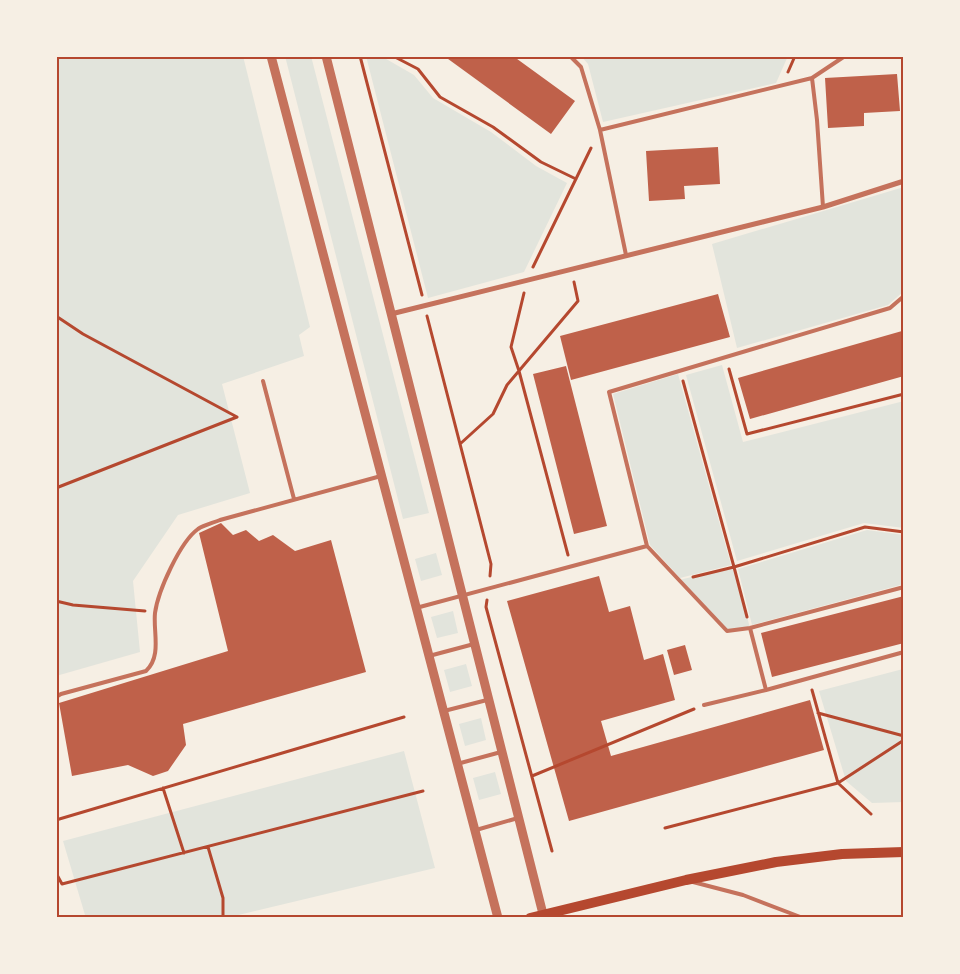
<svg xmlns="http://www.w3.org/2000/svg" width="960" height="974" viewBox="0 0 960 974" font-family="Ubuntu,sans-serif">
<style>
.green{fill:#e2e4dc}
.building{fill:#bf614a}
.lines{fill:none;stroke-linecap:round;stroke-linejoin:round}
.path{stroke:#b5482f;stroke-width:3}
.service{stroke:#c5725c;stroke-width:4}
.minor{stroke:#c5725c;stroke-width:5}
.tertiary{stroke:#c5725c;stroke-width:9}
.secondary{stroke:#b5482f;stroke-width:10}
.neatline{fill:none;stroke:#b5482f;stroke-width:2}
</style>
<rect width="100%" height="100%" fill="#f6efe4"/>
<path class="green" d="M 56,56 L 243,56 L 310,327 L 299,335 L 304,356 L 222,384 L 250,493 L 178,515 L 133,581 L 140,652 L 56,676 Z
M 285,56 L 311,56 L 429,513 L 403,519 Z
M 366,56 L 381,56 L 414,75 L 433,98 L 491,132 L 536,166 L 567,183 L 524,272 L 428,298 Z
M 581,56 L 788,56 L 776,83 L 603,122 L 588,64 Z
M 904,187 L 904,291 L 888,305 L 737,348 L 712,244 Z
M 722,365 L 743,442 L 904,401 L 904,528 L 864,523 L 737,561 L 686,375 Z
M 678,374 L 731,565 L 680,578 L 650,545 L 613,394 Z
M 867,530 L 904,535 L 904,584 L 752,625 L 738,569 Z
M 436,553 L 442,575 L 421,581 L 415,559 Z
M 734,567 L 750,628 L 727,631 L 679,580 Z
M 453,611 L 458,633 L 437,638 L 431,617 Z
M 466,664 L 472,686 L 450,692 L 444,670 Z
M 903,669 L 904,802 L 872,803 L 846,781 L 819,691 Z
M 481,718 L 486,740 L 465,746 L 459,724 Z
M 404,751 L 435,868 L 226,918 L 78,918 L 85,915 L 63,841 Z
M 495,772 L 501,794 L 479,800 L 473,778 Z"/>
<path class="building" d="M 444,56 L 513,56 L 575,101 L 551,134 Z
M 897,74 L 900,111 L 864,113 L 864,126 L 828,128 L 825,78 Z
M 718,147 L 720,184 L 684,186 L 685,199 L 649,201 L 646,151 Z
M 718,294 L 730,337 L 571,380 L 560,336 Z
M 904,329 L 904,376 L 750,419 L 738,378 L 902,331 Z
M 566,366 L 607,526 L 574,534 L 533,374 Z
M 221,523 L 233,535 L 246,530 L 259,541 L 273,535 L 295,551 L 331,540 L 366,672 L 183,724 L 186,745 L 168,771 L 153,776 L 128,765 L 72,776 L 59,703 L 228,651 L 199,533 Z
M 599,576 L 609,612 L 630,606 L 644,660 L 663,654 L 675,700 L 601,721 L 611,756 L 810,700 L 824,750 L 569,821 L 507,601 Z
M 904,596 L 904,643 L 772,677 L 761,633 Z
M 685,645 L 692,670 L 674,675 L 667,650 Z"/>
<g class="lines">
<path class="path" d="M 360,56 L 422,295
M 393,56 L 418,69 L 440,97 L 493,127 L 541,162 L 576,179
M 788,72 L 795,56
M 533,267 L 591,148
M 524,293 L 511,347 L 519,371 L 568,555
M 56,316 L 83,334 L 237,417
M 427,316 L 491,564 L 490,576
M 729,369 L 747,434 L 904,394
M 683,381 L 734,567 L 865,527 L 904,532
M 460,444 L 493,414 L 507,385 L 578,301 L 574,282
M 56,488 L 237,417
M 693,577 L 734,567 L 747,617
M 487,600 L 486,607 L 552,851
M 56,601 L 73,605 L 145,611
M 812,690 L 838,783 L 871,814
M 818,713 L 904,736
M 532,776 L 694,709
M 163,788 L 184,853
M 56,820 L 404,717
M 665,828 L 838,783 L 904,740
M 208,847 L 223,898 L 223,918
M 56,873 L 62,884 L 423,791"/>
<path class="service" d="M 570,56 L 581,67 L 600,130 L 626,255
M 812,78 L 817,120 L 823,207
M 600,130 L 812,78 L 845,56
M 263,381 L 294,499
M 647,546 L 609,392 L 890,308 L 904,296
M 416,608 L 647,546 L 727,631 L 750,628 L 904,587
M 750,628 L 766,690 L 904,652
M 429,656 L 474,644
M 56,697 L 61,694 L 146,671 C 162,656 153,632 155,613 C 158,591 180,542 198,529 C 204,525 213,523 220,520 L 381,476
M 704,705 L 766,690
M 444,711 L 487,700
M 457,764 L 501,752
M 476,830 L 518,818
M 693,882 L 743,895 L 803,918"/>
<path class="minor" d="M 391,314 L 823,207 L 904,181"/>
<path class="tertiary" d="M 271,56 L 498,918
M 326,56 L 543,914"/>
<path class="secondary" d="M 530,918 L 686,880 L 776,862 L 842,854 L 904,852"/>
</g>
<rect width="960" height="974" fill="none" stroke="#f6efe4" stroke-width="115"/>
<rect x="58" y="58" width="844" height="858" class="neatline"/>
</svg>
